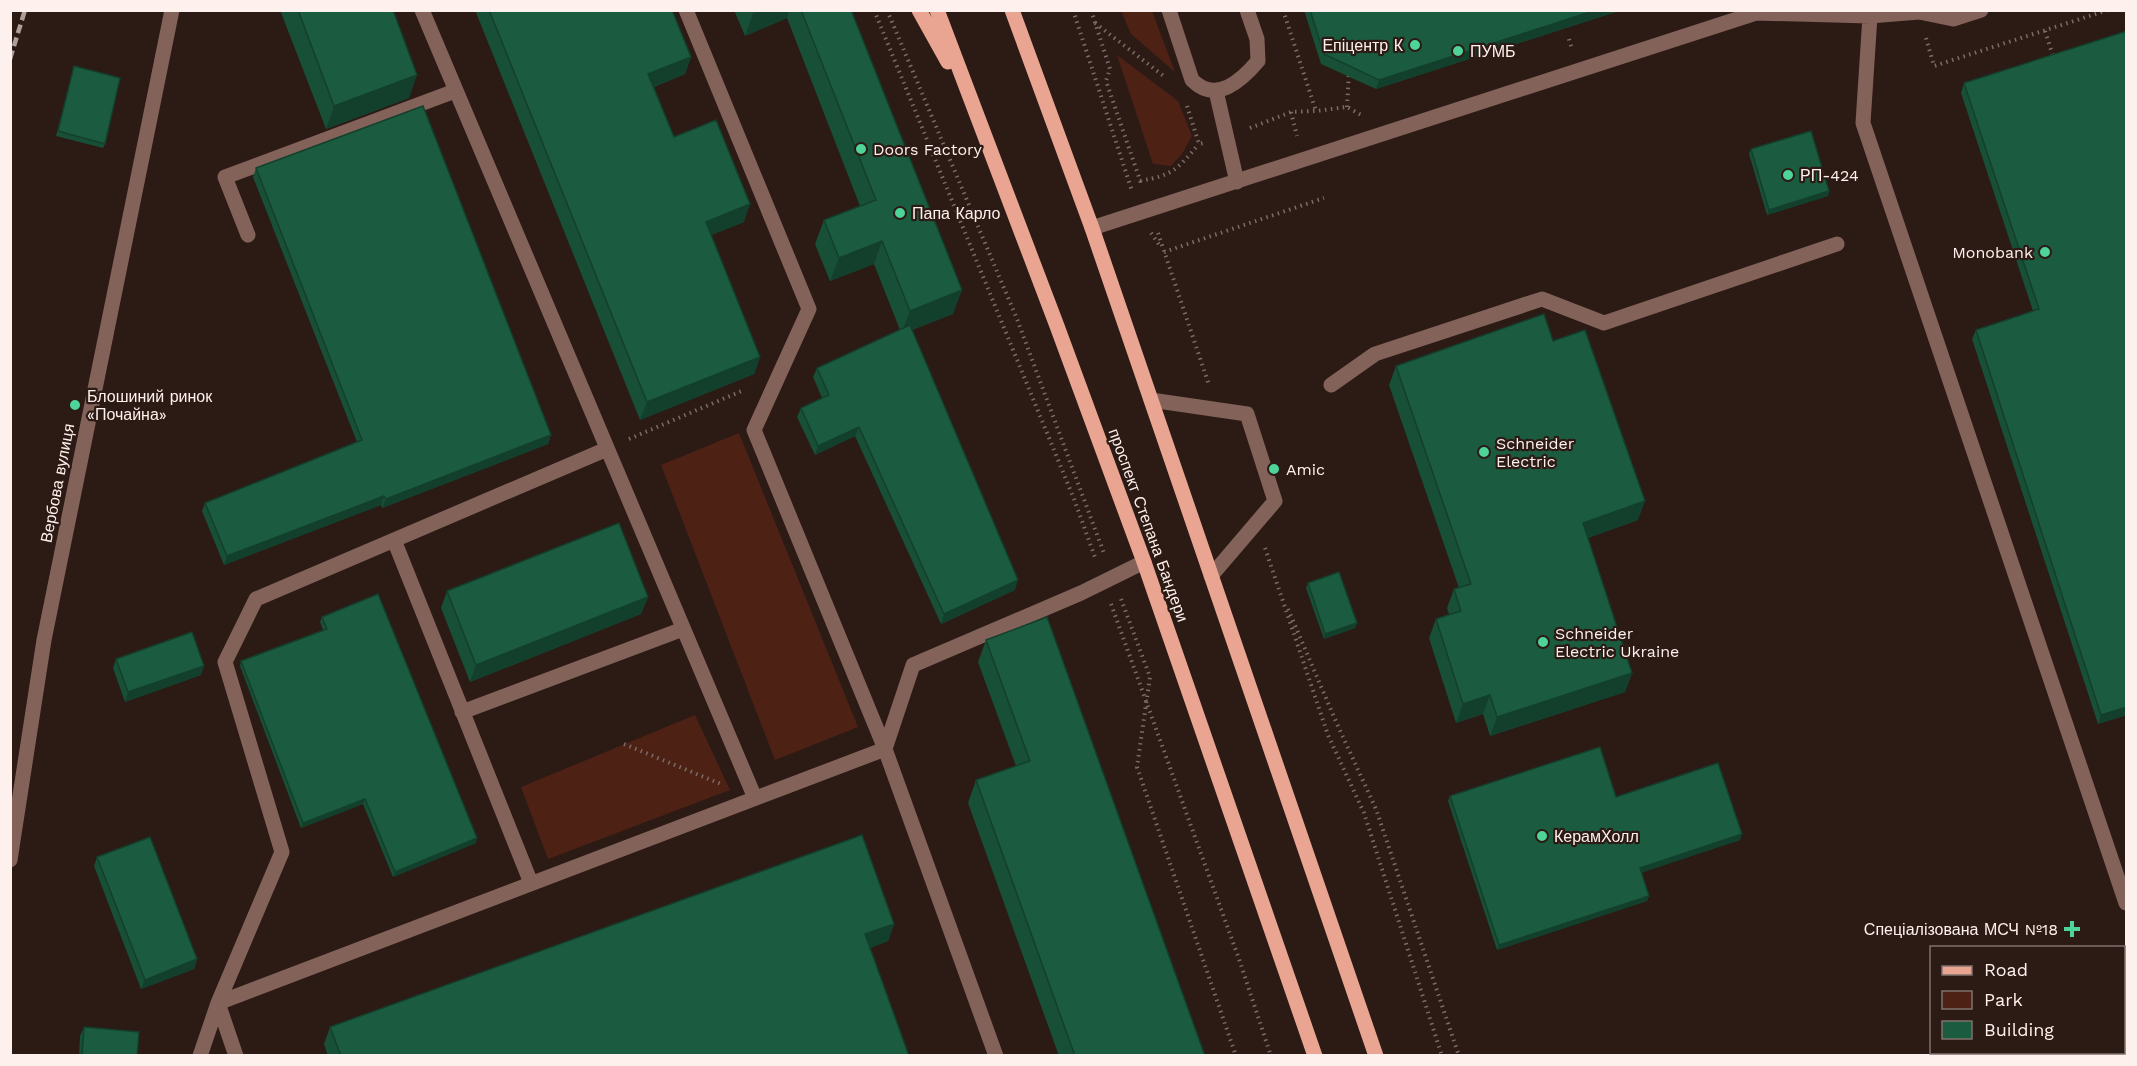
<svg xmlns="http://www.w3.org/2000/svg" width="2137" height="1066" viewBox="0 0 2137 1066" font-family="'Work Sans',sans-serif">
<style>
.green{fill:#4e2115}
.lines{fill:none;stroke-linecap:round;stroke-linejoin:round}
.path{stroke:#7c6b66;stroke-width:4;stroke-dasharray:1.5 4.5;stroke-linecap:butt}
.lane{stroke:#836259;stroke-width:15}
.street{stroke:#836259;stroke-width:15}
.primary{stroke:#e9a592;stroke-width:15}
.rail{stroke:#ad9e9a;stroke-width:4.5;stroke-dasharray:9 4.5;stroke-linecap:butt}
.wall{fill:#174f37}
.shaded-wall{fill:#13402d}
.building{fill:#1b5c40;stroke:#13402d;stroke-width:1.5}
.poi-dot{fill:#4ed399;stroke:#2c1a15;stroke-width:2}
.labels{text-anchor:middle;stroke-width:4.5;stroke-linejoin:round;paint-order:stroke}
.poi-label{font-size:16px;fill:#fef0ec;stroke:#2c1a15;text-anchor:start}
.street-label{font-size:16px;fill:#fef0ec;stroke:#2c1a15}
</style>
<rect width="100%" height="100%" fill="#2c1a15"/>
<path class="green" d="M 1121,11 L 1152,11 L 1175,72 L 1131,34 Z
M 1117,55 L 1178,101 L 1192,136 L 1182,154 L 1171,166 L 1153,164 Z
M 739,433 L 858,727 L 775,760 L 661,465 Z
M 695,715 L 730,790 L 548,859 L 521,787 Z"/>
<g class="lines">
<path class="path" d="M 874,10 L 1074,499 L 1096,560
M 887,10 L 1017,319 L 1105,556
M 1073,10 L 1132,191
M 1091,10 L 1110,69 L 1106,81 L 1142,186
M 1283,10 L 1316,111
M 1095,23 L 1165,77
M 2045,31 L 2054,59
M 1926,38 L 1934,66 L 2108,10
M 1569,39 L 1572,49
M 1187,106 L 1199,144 L 1203,143
M 1347,107 L 1349,72
M 1291,112 L 1297,136
M 1250,128 L 1291,112 L 1316,111 L 1347,107 L 1363,116
M 1140,181 C 1174,175 1177,169 1199,144
M 1151,233 L 1160,246
M 1158,233 L 1209,385
M 1164,252 L 1324,198
M 629,439 L 744,390
M 1265,548 L 1328,735 L 1364,813 L 1442,1056
M 1121,599 L 1150,677 L 1137,767 L 1236,1056
M 1111,604 L 1239,959 L 1271,1056
M 1288,609 L 1337,724 L 1376,809 L 1459,1056
M 624,744 L 721,784"/>
<path class="lane" d="M 422,10 L 755,798
M 686,10 L 809,309 L 754,430 L 885,749 L 996,1056
M 1169,10 L 1192,80 C 1216,104 1241,81 1258,61 L 1257,39 L 1247,10
M 1873,10 L 1870,16 L 1863,123 L 2126,903
M 1216,91 L 1237,182
M 1092,228 L 1756,13 L 1870,16 L 1919,12 L 1953,19 L 1981,10
M 248,235 L 225,177 L 455,91
M 1331,385 L 1375,354 L 1542,299 L 1604,323 L 1837,244
M 1151,400 L 1247,414 L 1275,501 L 1211,576
M 394,540 L 531,883
M 462,712 L 683,629
M 885,749 L 913,665 L 1081,593 L 1144,562
M 218,1003 L 885,749
M 218,1003 L 236,1056
M 200,1056 L 218,1003 L 282,852 L 225,662 L 256,599 L 607,449"/>
<path class="street" d="M 10,860 L 44,640 L 172,10"/>
<path class="primary" d="M 919,10 L 948,62
M 937,10 L 1057,326 L 1144,562 L 1315,1056
M 1012,10 L 1092,228 L 1376,1056"/>
<path class="rail" d="M 10,59 L 25,10"/>
</g>
<path class="wall" d="M 280,10 L 393,10 L 409,98 L 326,129 Z
M 475,10 L 672,10 L 691,57 L 685,74 L 654,87 L 674,137 L 744,222 L 711,235 L 760,357 L 754,374 L 640,420 Z
M 734,10 L 851,10 L 953,314 L 912,330 L 1015,590 L 941,624 L 855,436 L 815,455 L 797,417 L 801,408 L 822,398 L 813,377 L 817,368 L 900,330 L 874,264 L 830,281 L 815,244 L 824,220 L 860,206 L 787,18 L 745,36 Z
M 1304,10 L 1622,10 L 1376,89 L 1321,64 Z
M 2127,31 L 2127,715 L 2098,724 L 1972,339 L 1976,330 L 2033,311 L 1961,93 L 1964,83 Z
M 74,66 L 105,144 L 103,148 L 56,136 Z
M 1751,149 L 1829,191 L 1828,196 L 1767,215 L 1749,154 Z
M 256,168 L 551,435 L 548,444 L 382,508 L 381,505 L 224,565 L 202,511 L 205,503 L 357,442 L 253,177 Z
M 1553,341 L 1638,520 L 1588,538 L 1632,673 L 1625,692 L 1490,736 L 1483,714 L 1456,723 L 1429,638 L 1436,619 L 1449,614 L 1447,608 L 1454,589 L 1459,588 L 1389,385 L 1396,366 Z
M 1308,583 L 1357,623 L 1355,628 L 1324,639 L 1306,588 Z
M 447,591 L 648,597 L 641,614 L 470,682 L 441,608 Z
M 322,617 L 476,843 L 393,877 L 363,804 L 301,828 L 240,666 L 241,661 L 323,630 L 320,622 Z
M 986,640 L 1205,1056 L 1059,1056 L 968,803 L 976,780 L 1016,766 L 978,662 Z
M 116,659 L 201,675 L 125,702 L 113,668 Z
M 1450,796 L 1616,797 L 1740,840 L 1641,872 L 1649,896 L 1647,901 L 1497,950 L 1448,801 Z
M 97,857 L 197,959 L 194,969 L 141,989 L 94,866 Z
M 894,924 L 888,941 L 870,948 L 909,1056 L 328,1056 L 324,1044 L 330,1027 Z
M 84,1027 L 137,1056 L 79,1056 L 80,1036 Z"/>
<path class="shaded-wall" d="M 758,10 L 789,10 L 787,18 L 745,36 L 753,13 Z
M 1596,10 L 1622,10 L 1376,89 L 1379,80 Z
M 691,57 L 685,74 L 642,91 L 648,74 Z
M 417,75 L 409,98 L 326,129 L 334,106 Z
M 1829,191 L 1828,196 L 1767,215 L 1769,210 Z
M 750,204 L 744,222 L 699,240 L 706,222 Z
M 882,241 L 874,264 L 830,281 L 839,258 Z
M 962,290 L 953,314 L 901,334 L 910,311 Z
M 760,357 L 754,374 L 640,420 L 647,402 Z
M 859,427 L 855,436 L 815,455 L 818,446 Z
M 551,435 L 548,444 L 382,508 L 386,499 Z
M 384,496 L 381,505 L 224,565 L 227,556 Z
M 1645,501 L 1638,520 L 1576,542 L 1583,523 Z
M 1018,580 L 1015,590 L 941,624 L 944,614 Z
M 648,597 L 641,614 L 470,682 L 476,665 Z
M 1357,623 L 1355,628 L 1324,639 L 1325,634 Z
M 204,666 L 201,675 L 125,702 L 128,692 Z
M 1632,673 L 1625,692 L 1490,736 L 1497,717 Z
M 1490,695 L 1483,714 L 1456,723 L 1463,704 Z
M 2127,707 L 2127,715 L 2098,724 L 2101,715 Z
M 365,799 L 363,804 L 301,828 L 303,823 Z
M 1742,834 L 1740,840 L 1638,874 L 1640,868 Z
M 477,838 L 476,843 L 393,877 L 395,872 Z
M 1649,896 L 1647,901 L 1497,950 L 1499,945 Z
M 894,924 L 888,941 L 859,952 L 865,934 Z
M 197,959 L 194,969 L 141,989 L 145,980 Z"/>
<path class="building" d="M 298,10 L 393,10 L 417,75 L 334,106 Z
M 489,10 L 672,10 L 691,57 L 648,74 L 674,137 L 716,120 L 750,204 L 706,222 L 760,357 L 647,402 Z
M 801,10 L 851,10 L 962,290 L 910,311 L 882,241 L 839,258 L 824,220 L 876,200 Z
M 1310,10 L 1596,10 L 1379,80 L 1324,54 Z
M 2127,31 L 2127,707 L 2101,715 L 1976,330 L 2039,309 L 1964,83 Z
M 74,66 L 120,78 L 105,144 L 58,131 Z
M 423,106 L 551,435 L 386,499 L 384,496 L 227,556 L 205,503 L 362,440 L 256,168 Z
M 1811,131 L 1829,191 L 1769,210 L 1751,149 Z
M 1544,314 L 1553,341 L 1585,330 L 1645,501 L 1583,523 L 1632,673 L 1497,717 L 1490,695 L 1463,704 L 1436,619 L 1461,611 L 1454,589 L 1471,584 L 1396,366 Z
M 910,325 L 1018,580 L 944,614 L 859,427 L 818,446 L 801,408 L 829,395 L 817,368 Z
M 619,523 L 648,597 L 476,665 L 447,591 Z
M 1339,572 L 1357,623 L 1325,634 L 1308,583 Z
M 378,594 L 477,838 L 395,872 L 365,799 L 303,823 L 241,661 L 327,629 L 322,617 Z
M 1047,617 L 1205,1056 L 1075,1056 L 976,780 L 1030,761 L 986,640 Z
M 192,632 L 204,666 L 128,692 L 116,659 Z
M 1600,747 L 1616,797 L 1718,763 L 1742,834 L 1640,868 L 1649,896 L 1499,945 L 1450,796 Z
M 862,835 L 894,924 L 865,934 L 909,1056 L 341,1056 L 330,1027 Z
M 150,837 L 197,959 L 145,980 L 97,857 Z
M 84,1027 L 139,1032 L 137,1056 L 82,1056 Z"/>
<g class="poi-dot">
<circle cx="1415" cy="45" r="6"/>
<circle cx="1458" cy="51" r="6"/>
<circle cx="861" cy="149" r="6"/>
<circle cx="1788" cy="175" r="6"/>
<circle cx="900" cy="213" r="6"/>
<circle cx="2045" cy="252" r="6"/>
<circle cx="75" cy="405" r="6"/>
<circle cx="1484" cy="452" r="6"/>
<circle cx="1274" cy="469" r="6"/>
<circle cx="1543" cy="642" r="6"/>
<circle cx="1542" cy="836" r="6"/>
<path d="M2069 920h6v6h6v6h-6v6h-6v-6h-6v-6h6z"/>
</g>
<g class="labels">
<g class="poi-label">
<text x="1403" y="51" text-anchor="end">Епіцентр К</text>
<text x="1470" y="57">ПУМБ</text>
<text x="873" y="155">Doors Factory</text>
<text x="1800" y="181">РП-424</text>
<text x="912" y="219">Папа Карло</text>
<text x="2033" y="258" text-anchor="end">Monobank</text>
<text x="87" y="402">Блошиний ринок<tspan x="87" dy="18">«Почайна»</tspan></text>
<text x="1496" y="449">Schneider<tspan x="1496" dy="18">Electric</tspan></text>
<text x="1286" y="475">Amic</text>
<text x="1555" y="639">Schneider<tspan x="1555" dy="18">Electric Ukraine</tspan></text>
<text x="1554" y="842">КерамХолл</text>
<text x="2058" y="935" text-anchor="end">Спеціалізована МСЧ №18</text>
</g>
<g class="street-label">
<text transform="translate(57 483) rotate(-79)" y="6">Вербова вулиця</text>
<text transform="translate(1149 525) rotate(70)" y="6">проспект Степана Бандери</text>
</g>
</g>
<rect width="2137" height="1066" fill="none" stroke="#fef0ec" stroke-width="24"/>
<rect x="1930" y="946" width="195" height="108" fill="#2c1a15" stroke="#80706b" stroke-width="1.5"/>
<rect x="1942" y="966" width="30" height="9" fill="#e9a592" stroke="#80706b" stroke-width="1.5"/>
<text x="1984" y="976" font-size="18" fill="#fef0ec">Road</text>
<rect x="1942" y="991" width="30" height="18" fill="#4e2115" stroke="#80706b" stroke-width="1.5"/>
<text x="1984" y="1006" font-size="18" fill="#fef0ec">Park</text>
<rect x="1942" y="1021" width="30" height="18" fill="#1b5c40" stroke="#80706b" stroke-width="1.5"/>
<text x="1984" y="1036" font-size="18" fill="#fef0ec">Building</text>
</svg>
